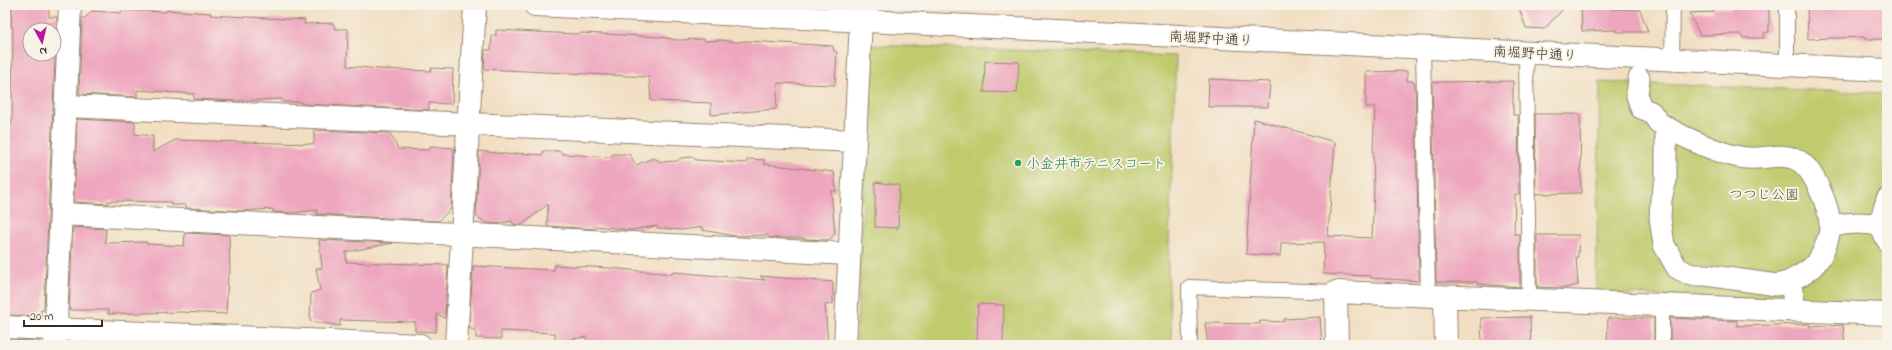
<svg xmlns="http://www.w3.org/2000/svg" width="1892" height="350" viewBox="0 0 1892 350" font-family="'Indie Flower','Klee One',sans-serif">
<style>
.green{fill:#bfcb6d;stroke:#7d7a46}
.building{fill:#eea6be;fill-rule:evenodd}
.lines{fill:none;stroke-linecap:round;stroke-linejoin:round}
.service-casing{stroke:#968470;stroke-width:16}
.pedestrian-casing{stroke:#968470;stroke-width:23}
.minor-casing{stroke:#968470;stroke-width:24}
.tertiary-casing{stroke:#968470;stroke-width:24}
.service{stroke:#fff;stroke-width:14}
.pedestrian{stroke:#fff;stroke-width:21}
.minor{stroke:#fff;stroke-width:22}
.tertiary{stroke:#fff;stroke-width:22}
.leisure-dot{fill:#2e9e5b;stroke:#f7f3e8;stroke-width:1.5}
.labels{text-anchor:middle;stroke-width:4;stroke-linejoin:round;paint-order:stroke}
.street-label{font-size:14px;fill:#3b2a1e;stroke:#f7f3e8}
.leisure-label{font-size:14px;fill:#27864d;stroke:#f7f3e8;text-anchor:start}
.park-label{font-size:14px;fill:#5c5232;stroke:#f7f3e8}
</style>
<rect width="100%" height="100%" fill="#f7f3e8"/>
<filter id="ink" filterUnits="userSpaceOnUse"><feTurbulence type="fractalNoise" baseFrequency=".025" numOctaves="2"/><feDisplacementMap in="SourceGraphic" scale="8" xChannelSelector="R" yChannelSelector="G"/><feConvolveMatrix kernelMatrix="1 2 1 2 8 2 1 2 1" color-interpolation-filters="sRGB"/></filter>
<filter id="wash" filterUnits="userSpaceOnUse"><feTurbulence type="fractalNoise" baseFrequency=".012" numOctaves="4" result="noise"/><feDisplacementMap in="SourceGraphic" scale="16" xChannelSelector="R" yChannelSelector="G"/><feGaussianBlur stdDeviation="0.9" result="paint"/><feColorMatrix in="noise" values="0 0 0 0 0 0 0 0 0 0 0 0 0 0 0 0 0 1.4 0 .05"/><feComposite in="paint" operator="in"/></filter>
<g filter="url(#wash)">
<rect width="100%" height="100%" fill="#f2dfc3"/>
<path class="green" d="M 871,45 L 1176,56 L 1168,270 L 1172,345 L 856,345 Z
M 1600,82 L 1887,93 L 1887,304 L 1596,293 Z"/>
<g id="blocks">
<path class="building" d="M 12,5 L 49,5 L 49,17 L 57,17 L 44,310 L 41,310 L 41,316 L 5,315 L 5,123 L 12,123 L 13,27 L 11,27 ZM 30,30 L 54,30 L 54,54 L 30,54 Z
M 1518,5 L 1567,5 L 1544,29 L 1526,28 Z
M 1581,5 L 1610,5 L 1610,9 L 1640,10 L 1648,32 L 1616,32 L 1616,30 L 1582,31 Z
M 1807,5 L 1887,5 L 1887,39 L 1864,39 L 1864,37 L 1808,39 Z
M 1731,6 L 1769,7 L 1769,32 L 1764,33 L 1764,38 L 1743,38 L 1740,34 L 1700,35 L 1689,13 L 1713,12 L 1712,7 L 1731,9 Z
M 122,10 L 166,12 L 167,10 L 211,13 L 210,15 L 305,20 L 304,24 L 333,23 L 335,29 L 348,29 L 347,66 L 380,69 L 431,71 L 431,68 L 453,69 L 452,104 L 429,103 L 429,110 L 302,104 L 302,102 L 284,102 L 281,99 L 237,101 L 194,99 L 194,94 L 137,90 L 137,97 L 79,94 L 82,18 L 85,18 L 92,11 L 122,13 Z
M 496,30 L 576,34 L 583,33 L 661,37 L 677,40 L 704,39 L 705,41 L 722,40 L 737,42 L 748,41 L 833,46 L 834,51 L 837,52 L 835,85 L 778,83 L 776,109 L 711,115 L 711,103 L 651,101 L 649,77 L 484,69 L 485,50 L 491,50 L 492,36 L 496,35 Z
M 985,61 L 1019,62 L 1017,93 L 984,92 Z
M 1407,71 L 1407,81 L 1413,81 L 1413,83 L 1415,83 L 1419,281 L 1371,278 L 1371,276 L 1323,274 L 1324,242 L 1281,243 L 1280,256 L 1246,254 L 1254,119 L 1335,142 L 1328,236 L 1372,238 L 1374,190 L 1373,150 L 1375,107 L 1366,107 L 1366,72 Z
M 1209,79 L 1270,82 L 1268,107 L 1208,107 Z
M 1513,81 L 1513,115 L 1518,115 L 1519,194 L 1515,194 L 1514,234 L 1520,234 L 1520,287 L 1477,284 L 1477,282 L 1436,282 L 1432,82 Z
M 1535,114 L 1580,114 L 1581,193 L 1536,194 Z
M 77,119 L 135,122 L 135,134 L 153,136 L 153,152 L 175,140 L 314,144 L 314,130 L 390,133 L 398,149 L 430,150 L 430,146 L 454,148 L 451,209 L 438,221 L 317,214 L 317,210 L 292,213 L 273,212 L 273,209 L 243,211 L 186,208 L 186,205 L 171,205 L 171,202 L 108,201 L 108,204 L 74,202 Z
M 479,151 L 514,155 L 514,153 L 543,155 L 543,151 L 559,151 L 563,154 L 611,157 L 613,154 L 629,154 L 636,165 L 653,158 L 662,162 L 677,161 L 681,158 L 693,157 L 696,160 L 746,163 L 748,159 L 764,160 L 764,164 L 834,172 L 836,191 L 831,191 L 835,234 L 829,240 L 804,239 L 804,238 L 771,238 L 767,235 L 735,236 L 702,230 L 703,227 L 682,230 L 657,228 L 657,226 L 630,230 L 596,226 L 594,229 L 547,226 L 548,204 L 522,225 L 513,224 L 512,221 L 497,224 L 486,223 L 476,216 Z
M 875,182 L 899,185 L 898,228 L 875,227 Z
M 73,227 L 106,229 L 105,243 L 147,242 L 147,244 L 184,246 L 185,233 L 229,235 L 230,274 L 228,274 L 226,314 L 181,312 L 108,314 L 108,310 L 69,310 Z
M 1537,235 L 1579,235 L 1578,257 L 1576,257 L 1578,285 L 1565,288 L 1537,287 Z
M 319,240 L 393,243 L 346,252 L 346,262 L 448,265 L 445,318 L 437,314 L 436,332 L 415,331 L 415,322 L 340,320 L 340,326 L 310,321 L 311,293 L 320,290 L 316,268 L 322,268 Z
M 554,265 L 610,268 L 672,274 L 674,272 L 765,280 L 760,276 L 833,282 L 833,304 L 825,305 L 828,345 L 658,345 L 656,343 L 631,345 L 586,343 L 587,337 L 555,341 L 555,333 L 501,331 L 501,339 L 476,338 L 476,331 L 469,328 L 473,266 L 554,270 Z
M 978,304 L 1004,305 L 1003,345 L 977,345 Z
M 1320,317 L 1322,345 L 1213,345 L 1207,340 L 1205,323 L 1260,324 L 1260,321 L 1284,322 L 1284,319 Z
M 1530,317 L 1531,345 L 1482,345 L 1481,318 Z
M 1608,318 L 1654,318 L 1654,344 L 1607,345 Z
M 1670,318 L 1737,321 L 1737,326 L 1810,324 L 1810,327 L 1843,325 L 1845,345 L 1691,345 L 1689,341 L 1670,343 Z
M 5,340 L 40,341 L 40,345 L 5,345 Z"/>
</g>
</g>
<g filter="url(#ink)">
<use href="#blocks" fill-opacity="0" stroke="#968470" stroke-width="1"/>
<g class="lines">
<g class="service-casing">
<path id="service" d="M 1423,48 L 1428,296
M 1526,53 L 1529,300
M 1672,60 L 1673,5
M 1787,66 L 1787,5
M 1190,345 L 1189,287 L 1336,292
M 1662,345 L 1662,305"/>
</g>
<g class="pedestrian-casing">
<path id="pedestrian" d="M 1639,78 L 1637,96 L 1641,108 L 1651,112 L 1659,123 L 1666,127 C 1685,138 1726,157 1748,158 C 1764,160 1783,151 1799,161 C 1814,170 1831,210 1830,228 C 1829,238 1823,254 1817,262 C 1810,271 1799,276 1790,281 L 1796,311
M 1666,127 L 1666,180 L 1661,199 L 1660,218 L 1664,245 L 1677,268 L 1691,275 L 1705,275 L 1763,283 L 1777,285 L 1790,281
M 1887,199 C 1882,214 1878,226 1887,240
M 1830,228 C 1846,221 1863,223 1881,225"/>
</g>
<g class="minor-casing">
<path id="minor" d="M 66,106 L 855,141
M 62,214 L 849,254
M 1445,297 L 1446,345
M 5,327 L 420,345
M 55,345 L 70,5
M 456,345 L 475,5
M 845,345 L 861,20
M 1337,345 L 1336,292 L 1887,314"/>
</g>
<g class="tertiary-casing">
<path id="tertiary" d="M 535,5 L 1887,70"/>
</g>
<use href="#service" class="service"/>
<use href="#pedestrian" class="pedestrian"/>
<use href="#minor" class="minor"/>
<use href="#tertiary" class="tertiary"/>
</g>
</g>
<circle class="leisure-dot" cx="1018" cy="163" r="4"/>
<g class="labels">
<g class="street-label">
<text transform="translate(1211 38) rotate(3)" y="5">南堀野中通り</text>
<text transform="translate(1535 53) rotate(3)" y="5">南堀野中通り</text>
</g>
<g class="leisure-label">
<text x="1026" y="168">小金井市テニスコート</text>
</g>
<g class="park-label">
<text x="1764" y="199">つつじ公園</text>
</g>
</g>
<rect width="1892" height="350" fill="none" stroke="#f7f3e8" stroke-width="20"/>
<g transform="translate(42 42) rotate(172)"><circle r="19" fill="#f7f3e8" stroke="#aca397"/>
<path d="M0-3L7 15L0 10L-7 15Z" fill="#b5179e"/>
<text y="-6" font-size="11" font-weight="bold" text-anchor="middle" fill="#3b2a1e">N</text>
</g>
<path d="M24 320v6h78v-6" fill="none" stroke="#3b2a1e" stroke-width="2"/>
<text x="30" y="320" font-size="12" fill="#3b2a1e" stroke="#f7f3e8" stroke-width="3" paint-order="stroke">20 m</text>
</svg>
